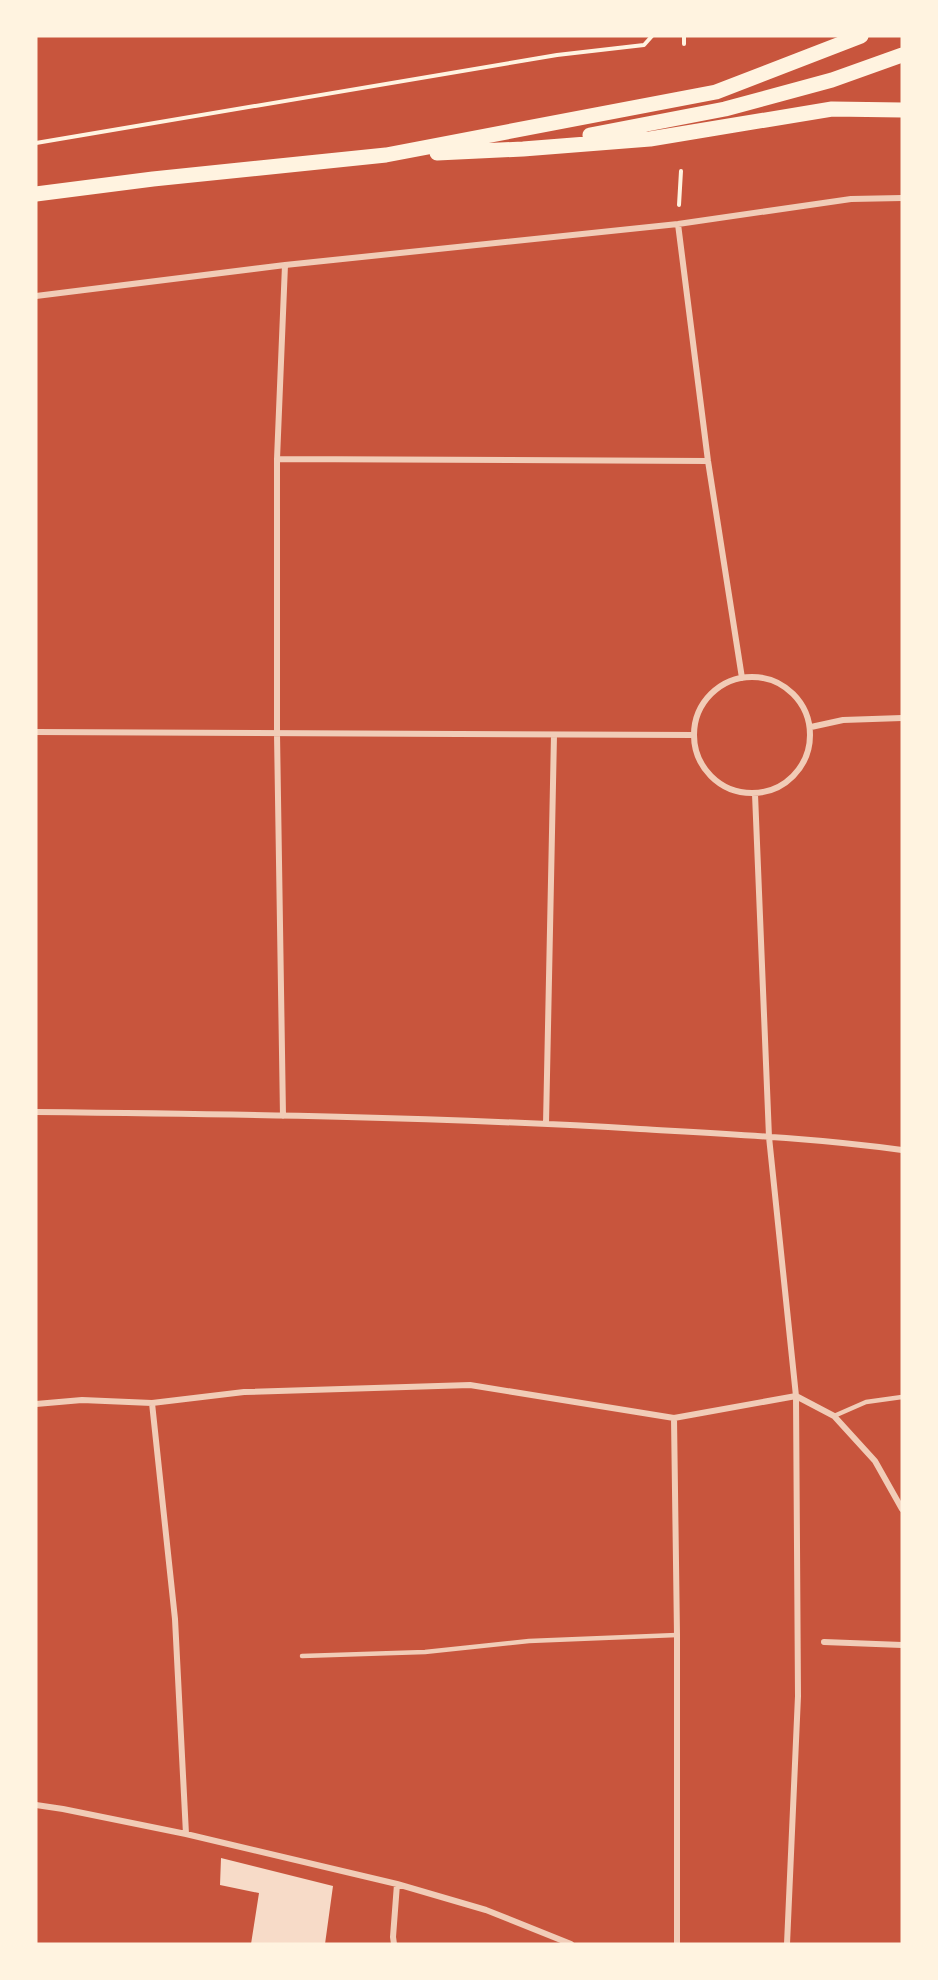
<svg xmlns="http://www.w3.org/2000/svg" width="938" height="1980" viewBox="0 0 938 1980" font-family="'Nunito Sans',sans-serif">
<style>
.building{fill:#f7dbc8}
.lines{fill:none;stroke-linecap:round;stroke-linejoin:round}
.path{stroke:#fff3e0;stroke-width:4}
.service{stroke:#f1ccb7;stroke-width:4.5}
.minor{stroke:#f1ccb7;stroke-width:6}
.primary{stroke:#fff3e0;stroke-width:15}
</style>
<rect width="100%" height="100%" fill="#c8553d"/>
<path class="building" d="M 221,1858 L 333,1886 L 325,1944 L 251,1944 L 259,1893 L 220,1885 Z"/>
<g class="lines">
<path class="path" d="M 684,44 L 684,36
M 36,143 L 557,55 L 644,45 L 652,36
M 679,205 L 681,171"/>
<path class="service" d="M 834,1416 L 866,1402 L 902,1397
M 302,1656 L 425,1652 L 529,1641 L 677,1635"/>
<path class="minor" d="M 678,224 L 708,461 L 742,678
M 36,296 L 285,265 L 678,224 L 851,199 L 902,198
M 277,459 L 708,461
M694 735a58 58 0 1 1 116 0a58 58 0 1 1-116 0Z
M 811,727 L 843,720 L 902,718
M 36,732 L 694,735
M 755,794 L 769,1137 L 796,1396 L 798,1696 L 787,1944
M 36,1112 C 237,1114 439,1117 640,1129 C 727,1134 815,1138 902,1150
M 283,1116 L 277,734 L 277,459 L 285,265
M 546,1124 L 554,735
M 152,1403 L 175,1619 L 186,1834
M 36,1404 L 82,1400 L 152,1403 L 244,1392 L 470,1385 L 674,1418 L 796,1396 L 834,1416 L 875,1461 L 902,1509
M 674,1418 L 677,1635 L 677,1944
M 824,1642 L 902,1645
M 36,1805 L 63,1809 L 186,1834 L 397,1884 L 486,1910 L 571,1944
M 394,1944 L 393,1937 L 397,1884"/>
<path class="primary" d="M 590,135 L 725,109 L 832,80 L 902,55
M 437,153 L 523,149 L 650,139 L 832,109 L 902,110
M 36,194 L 153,179 L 386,155 L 716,92 L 861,36"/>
</g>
<rect width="938" height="1980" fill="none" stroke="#fff3e0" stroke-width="75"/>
</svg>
